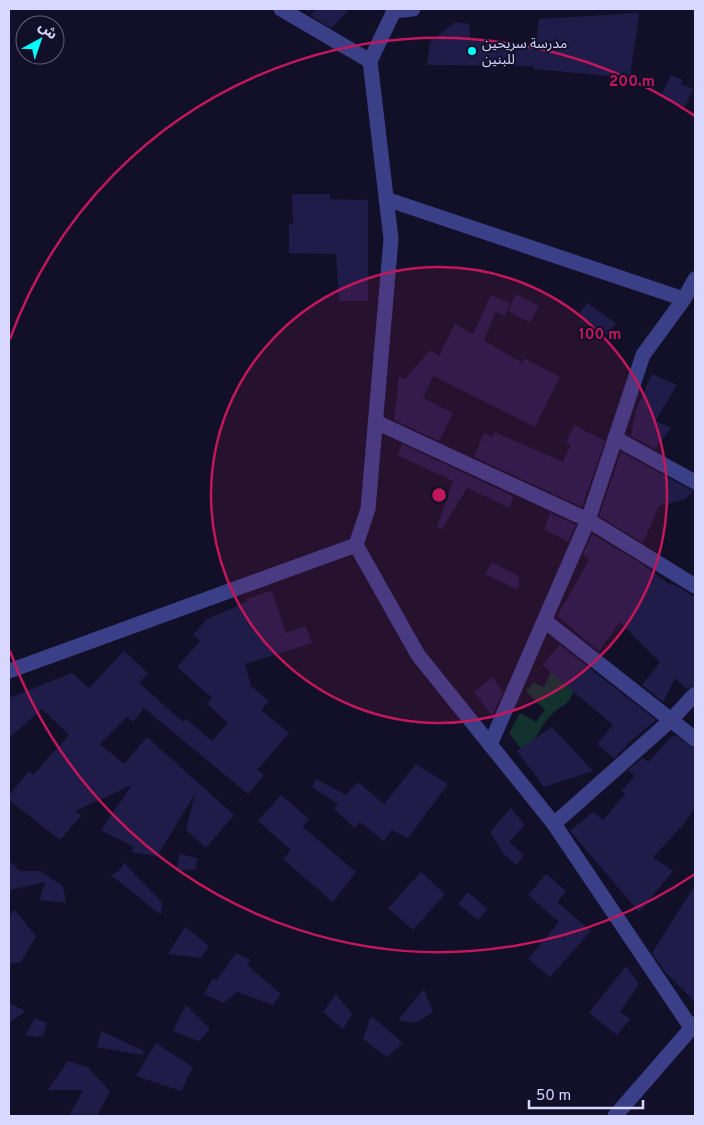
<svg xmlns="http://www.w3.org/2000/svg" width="704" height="1125" viewBox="0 0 704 1125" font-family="Overpass,'Noto Sans Arabic',sans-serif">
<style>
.green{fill:#13322e}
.building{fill:#201c49}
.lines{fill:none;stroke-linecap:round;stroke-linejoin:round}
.street{stroke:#3a3f87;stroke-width:15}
.ring{fill:none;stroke:#c2185b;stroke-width:2.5}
.poi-dot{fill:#03fffe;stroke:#111028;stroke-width:2}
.labels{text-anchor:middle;stroke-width:4;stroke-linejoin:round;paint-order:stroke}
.poi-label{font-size:14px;fill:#d7d7ff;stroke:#111028;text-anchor:start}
.centre{fill:#c2185b;stroke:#111028;stroke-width:2.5}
.ring-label{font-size:15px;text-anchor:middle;font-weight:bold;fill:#c2185b;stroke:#111028;stroke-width:4;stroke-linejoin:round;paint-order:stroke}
</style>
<rect width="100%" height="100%" fill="#111028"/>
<path class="green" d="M 552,669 L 575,679 C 573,710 561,701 546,721 C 538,731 533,744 525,754 L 509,733 L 520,713 L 536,722 L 545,710 L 526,691 L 534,683 L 544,687 Z"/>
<path class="building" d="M 317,9 L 350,9 L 331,28 L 310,15 Z
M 639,13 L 630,78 L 533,69 L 533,66 L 427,65 L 430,42 L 455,22 L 469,24 L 471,40 L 536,46 L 539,19 Z
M 671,75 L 683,80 L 681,84 L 693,89 L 685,107 L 661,96 Z
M 292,194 L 330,194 L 330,199 L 368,200 L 368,301 L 339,301 L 336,254 L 289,253 L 289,224 L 293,225 Z
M 516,294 L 539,306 L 530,323 L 508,311 Z
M 491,295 L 510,303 L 505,316 L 496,312 L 484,340 L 522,363 L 524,358 L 560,377 L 535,427 L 433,376 L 423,398 L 453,413 L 439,441 L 394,420 L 399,376 L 405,379 L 430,350 L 439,356 L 455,324 L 473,334 Z
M 587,303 L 616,323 L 607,335 L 579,314 Z
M 652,374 L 677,385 L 655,421 L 671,428 L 655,449 L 631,436 L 635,412 Z
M 574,425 L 605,441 L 582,507 L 474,457 L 484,433 L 493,437 L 494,432 L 563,462 L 571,445 L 566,443 Z
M 402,444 L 513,496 L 510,508 L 467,488 L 442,529 L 437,527 L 453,481 L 397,455 Z
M 621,452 L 693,491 L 686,499 L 659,506 L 643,543 L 599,516 Z
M 550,513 L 576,525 L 568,542 L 544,529 Z
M 592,534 L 642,564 L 670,585 L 672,583 L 695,597 L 695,685 L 687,689 L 675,678 L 663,702 L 642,685 L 660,662 L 620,622 L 599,651 L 557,616 L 589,560 L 583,554 Z
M 492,562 L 519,576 L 518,590 L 485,574 Z
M 272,591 L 286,633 L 306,626 L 312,643 L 245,664 L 251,686 L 269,701 L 261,710 L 289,733 L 257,770 L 264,775 L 248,794 L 144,708 L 133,722 L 127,717 L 100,744 L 124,764 L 147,737 L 234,815 L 206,848 L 186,830 L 195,794 L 157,856 L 131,852 L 134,847 L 101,830 L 132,785 L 75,811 L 81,816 L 60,840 L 9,800 L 9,795 L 29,771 L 33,775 L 69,735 L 42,709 L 9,738 L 9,698 L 72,673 L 89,688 L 124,651 L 148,673 L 139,683 L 183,722 L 186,719 L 212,741 L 228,723 L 207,704 L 212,698 L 177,667 L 200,641 L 193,635 L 207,619 L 247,602 L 246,599 Z
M 560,645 L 656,720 L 627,744 L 628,745 L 614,758 L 597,744 L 613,725 L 542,665 Z
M 493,677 L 503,693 L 492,716 L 474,692 Z
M 552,727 L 593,771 L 544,787 L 517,751 Z
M 672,736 L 676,736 L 695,748 L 695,807 L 684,824 L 653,857 L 673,871 L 639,912 L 570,831 L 593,812 L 603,820 L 625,794 L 621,791 L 635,776 L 628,770 L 643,758 L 648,762 Z
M 416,764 L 448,784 L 408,838 L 392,830 L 384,841 L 360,822 L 355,828 L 334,809 L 338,804 L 312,787 L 316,779 L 346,795 L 358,782 L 384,804 Z
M 281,795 L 309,819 L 303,827 L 356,872 L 333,902 L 283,859 L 291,850 L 258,821 Z
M 511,808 L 525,825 L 509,842 L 524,855 L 516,865 L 503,853 L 490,832 Z
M 180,854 L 197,858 L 196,869 L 176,871 Z
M 9,860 L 20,871 L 40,871 L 63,886 L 66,903 L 40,900 L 45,882 L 9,890 Z
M 124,863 L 162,902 L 161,915 L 111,875 L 120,870 Z
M 421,872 L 445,894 L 413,930 L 388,908 Z
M 546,874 L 566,891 L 557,902 L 591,931 L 550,977 L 528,959 L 559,922 L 528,895 Z
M 695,885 L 695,1002 L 665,972 L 652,953 Z
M 468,892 L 488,909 L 478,920 L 458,904 Z
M 14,909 L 36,936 L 21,962 L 9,964 L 9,918 Z
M 185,927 L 209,946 L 201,958 L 168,954 Z
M 236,953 L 251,960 L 247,965 L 281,994 L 273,1005 L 237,992 L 224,1003 L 204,994 L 213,978 L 217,980 Z
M 626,966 L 639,984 L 620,1012 L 630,1019 L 617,1035 L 589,1013 Z
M 424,989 L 433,1012 L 415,1023 L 398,1020 Z
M 336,994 L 352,1014 L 343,1029 L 323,1012 Z
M 9,1003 L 26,1011 L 9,1023 Z
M 186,1005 L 210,1029 L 199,1041 L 173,1031 Z
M 371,1016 L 403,1043 L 387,1057 L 363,1039 Z
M 35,1018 L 47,1023 L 43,1035 L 37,1037 L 25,1035 Z
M 101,1031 L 144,1051 L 142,1055 L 97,1047 Z
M 156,1043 L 193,1067 L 181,1091 L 136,1076 Z
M 68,1061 L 87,1067 L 110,1091 L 97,1116 L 69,1116 L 83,1090 L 48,1090 Z"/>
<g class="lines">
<path class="street" d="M 281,9 L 370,61
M 395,9 L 370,61 L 391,239 L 368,509 L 356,545 L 418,655 L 554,824 L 692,1029
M 393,11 L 413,9
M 386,199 L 684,299
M 376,422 L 588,520 L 695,586
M 615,438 L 695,482
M 545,621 L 695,739
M 9,671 L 356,545
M 490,745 L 588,520 L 643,355 L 684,299 L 695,279
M 554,824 L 671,720 L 695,694
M 615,1116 L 695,1024"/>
</g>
<circle cx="439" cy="495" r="228" fill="#c2185b" fill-opacity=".12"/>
<g class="ring">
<circle cx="439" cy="495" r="228"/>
<path d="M695 874A457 457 0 0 1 10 651M10 339A457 457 0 0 1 695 116"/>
</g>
<circle class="poi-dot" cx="472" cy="51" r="5"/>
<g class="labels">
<g class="poi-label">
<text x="482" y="48">مدرسة سريحين<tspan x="482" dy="16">للبنين</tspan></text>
</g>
</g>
<circle cx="439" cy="495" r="8" class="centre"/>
<g class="ring-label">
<text x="632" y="86">200 m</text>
<text x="600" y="339">100 m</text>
</g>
<rect width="704" height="1125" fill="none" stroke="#d7d7ff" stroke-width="20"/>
<g transform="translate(40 40) rotate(40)"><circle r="24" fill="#111028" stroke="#60607e"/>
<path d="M0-4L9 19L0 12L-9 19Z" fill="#03fffe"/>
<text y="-8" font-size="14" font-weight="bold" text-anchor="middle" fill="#d7d7ff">ش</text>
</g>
<path d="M529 1100v8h114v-8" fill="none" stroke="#d7d7ff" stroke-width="2.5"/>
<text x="536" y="1100" font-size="15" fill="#d7d7ff" stroke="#111028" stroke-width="4" paint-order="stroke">50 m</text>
</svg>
